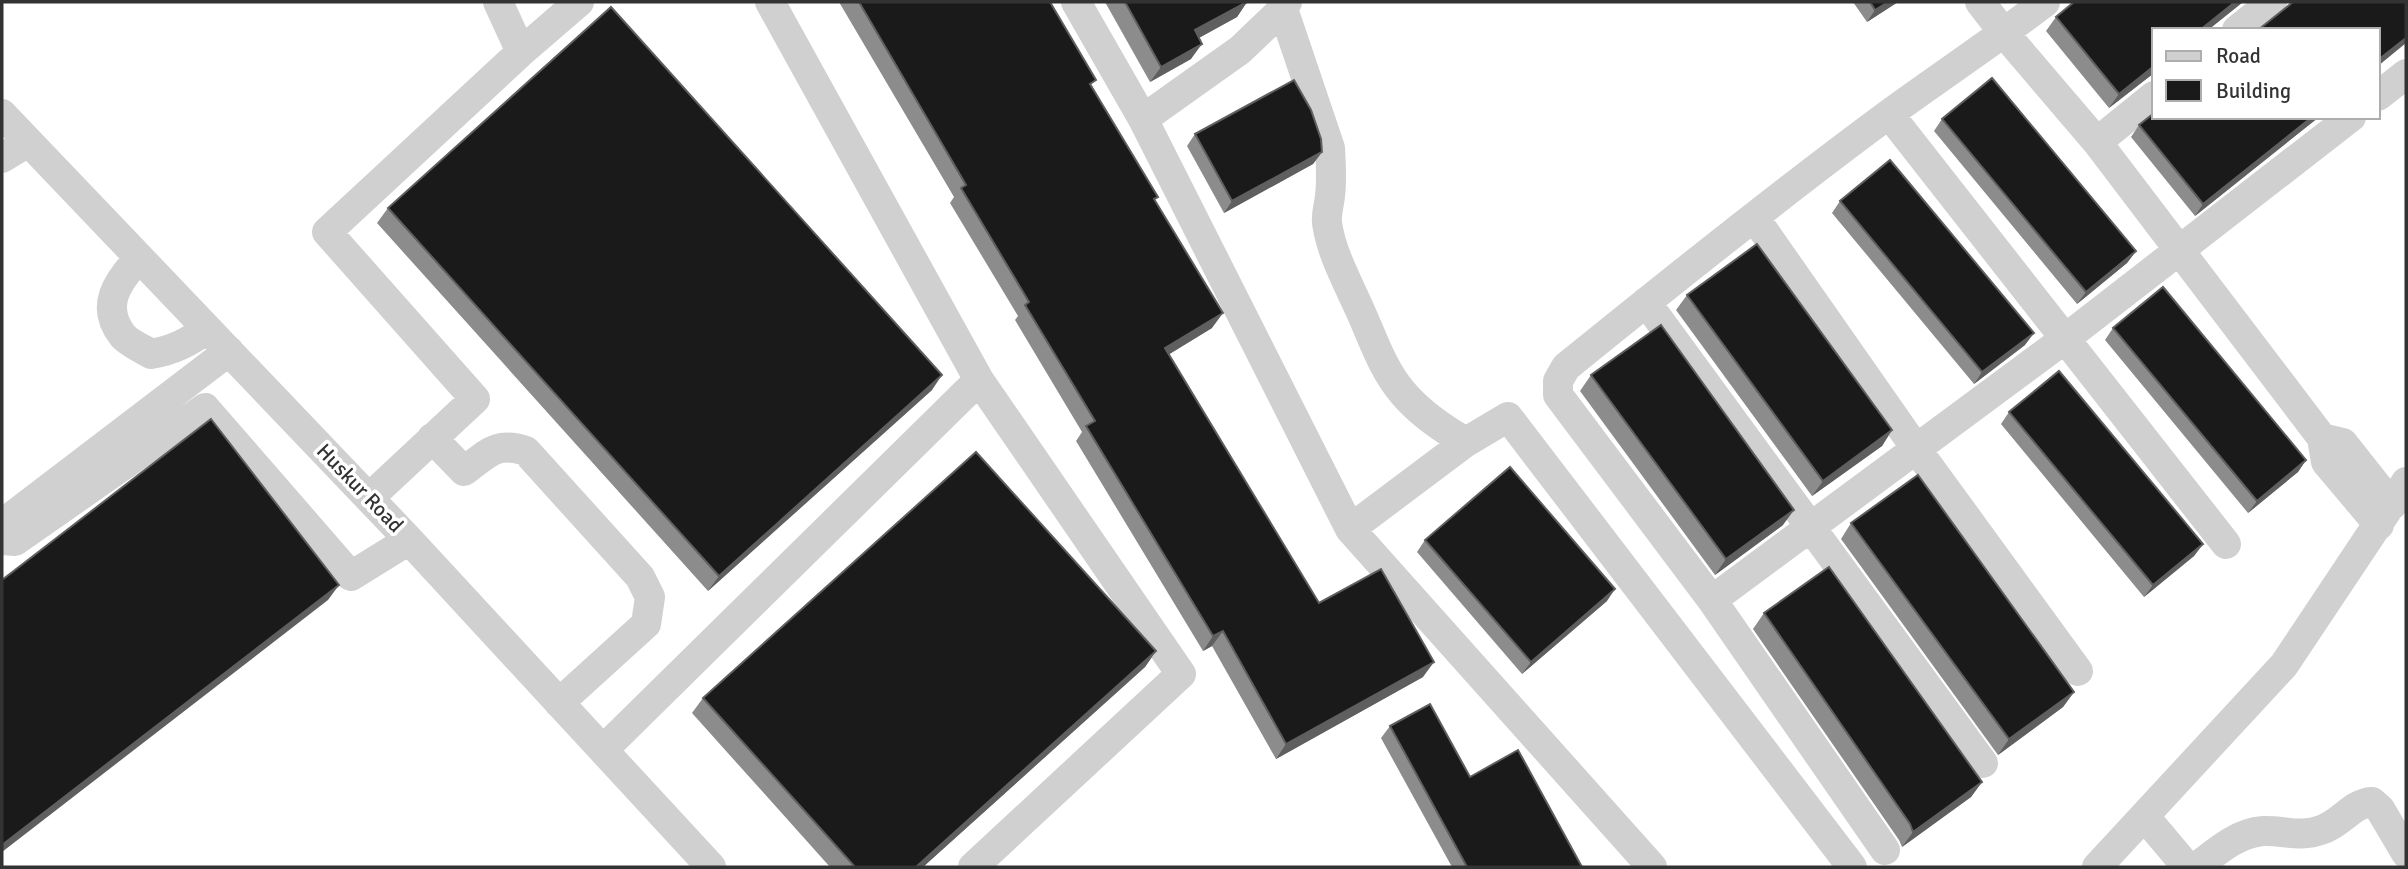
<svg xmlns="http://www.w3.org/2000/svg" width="2408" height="869" viewBox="0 0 2408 869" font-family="Signika,sans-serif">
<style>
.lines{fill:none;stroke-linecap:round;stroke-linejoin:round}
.minor{stroke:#d0d0d0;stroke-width:30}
.wall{fill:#8c8c8c}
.shaded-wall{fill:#5f5f5f}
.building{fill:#1a1a1a;stroke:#5f5f5f;stroke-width:2}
.labels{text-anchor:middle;stroke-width:7;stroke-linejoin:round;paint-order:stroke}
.street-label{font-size:21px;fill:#333;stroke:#fff}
</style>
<rect width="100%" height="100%" fill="#fff"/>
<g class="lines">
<path class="minor" d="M 1076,2 L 1143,119 L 1350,529 L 1466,442 L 1508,417 L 1852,867
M 1980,2 L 2004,33 L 2097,142 L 2322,438 L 2326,462 L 2379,525
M 2045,2 C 1994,41 1941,76 1889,114 C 1779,195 1672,281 1566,367 L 1558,381 L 1558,395 L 1712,600 L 2066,338 L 2351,117
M 1283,9 L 1330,148 C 1331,165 1332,180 1330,196 C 1329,206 1326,213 1327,223 C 1331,252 1347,281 1359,308 C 1372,336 1382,369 1403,393 C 1420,413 1443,429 1466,442
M 2237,30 L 2272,2
M 521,52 L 579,2
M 2378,96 L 2406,74
M 2,114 L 409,540 L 711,867
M 1889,114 L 2226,544
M 1143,119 L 1240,50 L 1283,9 L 1287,2
M 2097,142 L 2154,96
M 2,158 L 28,142
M 1754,217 L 1917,450 L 2078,671
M 139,258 C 118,281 99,306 123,336 C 129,343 143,349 151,354 C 174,350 189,342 207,329
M 1646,302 L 1983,763
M 432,438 L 464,471 C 488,454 495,441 526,451 L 640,577 L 650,597 L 646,624 L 559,703
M 2322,438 L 2343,443 L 2392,505
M 369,498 L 475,399 L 327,232 L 521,52 L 498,2
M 2,524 L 229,351
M 1350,529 L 1652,867
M 2,540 L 15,541 L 205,408 L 351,576 L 409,540
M 1712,600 L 1885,850
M 603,750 L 979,380 L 770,2
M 2145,817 L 2187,867
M 973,867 L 1181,674 L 979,380
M 2097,867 L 2284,665 L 2406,482
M 2197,867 C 2216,852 2237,833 2263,831 C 2284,830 2299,838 2321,830 C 2341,824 2352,803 2372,802 L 2380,809 L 2406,853"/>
</g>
<path class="wall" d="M 839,2 L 1050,2 L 1092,86 L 1155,201 L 1212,328 L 1169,354 L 1319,603 L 1423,677 L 1276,759 L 1212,646 L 1203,651 L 1076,441 L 1082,432 L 1015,320 L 1018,316 L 950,203 L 954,197 Z
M 1105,2 L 1247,2 L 1237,17 L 1199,38 L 1191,59 L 1150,82 Z
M 1853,2 L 1898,2 L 1867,22 Z
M 2243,2 L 2208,30 L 2154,30 L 2154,73 L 2109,108 L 2046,31 L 2056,17 Z
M 2319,117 L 2195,216 L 2131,137 L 2139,125 Z
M 1942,119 L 2136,251 L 2127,263 L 2077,304 L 1934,131 Z
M 1195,134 L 1322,152 L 1313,164 L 1224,213 L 1187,146 Z
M 1840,201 L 2025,345 L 1974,384 L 1832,213 Z
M 388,208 L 932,390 L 708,591 L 377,223 Z
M 1687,295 L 1892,430 L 1882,446 L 1812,496 L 1676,310 Z
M 2113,328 L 2306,460 L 2298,472 L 2248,513 L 2105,340 Z
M 1591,375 L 1783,525 L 1715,575 L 1580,391 Z
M 2009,412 L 2203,544 L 2194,556 L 2144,597 L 2001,424 Z
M 1851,523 L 2074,692 L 2063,707 L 1998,755 L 1841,539 Z
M 1425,540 L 1607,601 L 1522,674 L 1417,552 Z
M 1764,613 L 1982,782 L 1971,797 L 1902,847 L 1899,840 L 1753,629 Z
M 1156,651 L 1145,667 L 923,867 L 830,867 L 692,713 L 703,698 Z
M 1390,726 L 1470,777 L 1582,867 L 1452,867 L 1381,738 Z"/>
<path class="shaded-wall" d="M 1247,2 L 1237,17 L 1184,46 L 1195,30 Z
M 1888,2 L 1898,2 L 1867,22 L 1875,10 Z
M 2235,2 L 2243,2 L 2208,30 L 2200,30 Z
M 2406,38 L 2406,43 L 2378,66 L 2378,60 Z
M 1202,44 L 1191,59 L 1150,82 L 1161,67 Z
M 2154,66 L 2154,73 L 2109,108 L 2119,94 Z
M 2312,117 L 2319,117 L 2195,216 L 2203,204 Z
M 1322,152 L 1313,164 L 1224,213 L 1232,201 Z
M 2136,251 L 2127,263 L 2077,304 L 2086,292 Z
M 1223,313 L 1212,328 L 1155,363 L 1165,348 Z
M 2034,333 L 2025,345 L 1974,384 L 1982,372 Z
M 942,375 L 932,390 L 708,591 L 719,576 Z
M 1892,430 L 1882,446 L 1812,496 L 1823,481 Z
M 2306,460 L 2298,472 L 2248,513 L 2257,501 Z
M 1794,510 L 1783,525 L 1715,575 L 1726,559 Z
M 2203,544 L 2194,556 L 2144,597 L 2153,585 Z
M 339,585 L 328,600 L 2,852 L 2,845 Z
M 1615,589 L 1607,601 L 1522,674 L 1531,662 Z
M 1223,631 L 1212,646 L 1203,651 L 1213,636 Z
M 1156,651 L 1145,667 L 923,867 L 916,867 Z
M 1434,662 L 1423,677 L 1276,759 L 1286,744 Z
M 2074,692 L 2063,707 L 1998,755 L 2009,739 Z
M 1982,782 L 1971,797 L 1902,847 L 1913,832 Z"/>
<path class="building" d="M 859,2 L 1050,2 L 1096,80 L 1090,84 L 1158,197 L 1154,199 L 1223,313 L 1165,348 L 1319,603 L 1381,569 L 1434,662 L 1286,744 L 1223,631 L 1213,636 L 1086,426 L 1095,421 L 1025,305 L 1029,302 L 961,188 L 966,185 Z
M 1125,2 L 1247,2 L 1195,30 L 1202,44 L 1161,67 Z
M 1870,2 L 1888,2 L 1875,10 Z
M 2074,2 L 2235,2 L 2200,30 L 2154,30 L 2154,66 L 2119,94 L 2056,17 Z
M 2293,2 L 2406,2 L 2406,38 L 2378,60 L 2378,30 L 2258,30 Z
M 611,7 L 942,375 L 719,576 L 388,208 Z
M 1992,78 L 2136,251 L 2086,292 L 1942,119 Z
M 1294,80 L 1311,110 L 1321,139 L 1322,152 L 1232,201 L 1195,134 Z
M 2154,113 L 2154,117 L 2312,117 L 2203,204 L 2139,125 Z
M 1890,160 L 2034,333 L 1982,372 L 1840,201 Z
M 1757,244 L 1892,430 L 1823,481 L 1687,295 Z
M 2163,287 L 2306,460 L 2257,501 L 2113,328 Z
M 1661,325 L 1794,510 L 1726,559 L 1591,375 Z
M 2059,371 L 2203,544 L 2153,585 L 2009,412 Z
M 211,419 L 339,585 L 2,845 L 2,580 Z
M 976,452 L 1156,651 L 916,867 L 855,867 L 703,698 Z
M 1510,467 L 1615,589 L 1531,662 L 1425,540 Z
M 1918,475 L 2074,692 L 2009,739 L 1851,523 Z
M 1829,567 L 1982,782 L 1913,832 L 1910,824 L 1764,613 Z
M 1430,704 L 1470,777 L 1518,750 L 1582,867 L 1467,867 L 1390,726 Z"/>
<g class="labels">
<g class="street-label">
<text transform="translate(360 488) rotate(46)" y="7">Huskur Road</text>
</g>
</g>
<rect width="2408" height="869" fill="none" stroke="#333333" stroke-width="7"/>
<rect x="2152" y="28" width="228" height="91" fill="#ffffff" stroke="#adadad" stroke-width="2"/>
<rect x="2166" y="51" width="35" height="10" fill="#d0d0d0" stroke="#adadad" stroke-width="2"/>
<text x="2216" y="63" font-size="21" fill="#333333">Road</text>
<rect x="2166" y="80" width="35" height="21" fill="#1a1a1a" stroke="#adadad" stroke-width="2"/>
<text x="2216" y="98" font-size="21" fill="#333333">Building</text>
</svg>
